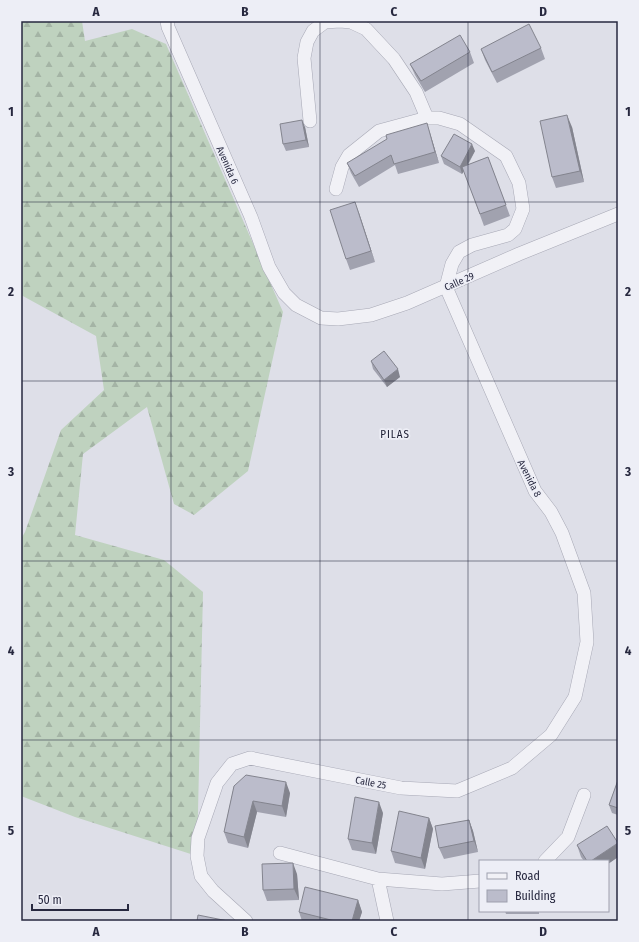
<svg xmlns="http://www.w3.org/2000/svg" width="639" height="942" viewBox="0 0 639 942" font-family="'Fira Sans Condensed',sans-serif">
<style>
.forest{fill:url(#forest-firs)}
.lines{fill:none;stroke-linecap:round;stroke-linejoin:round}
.minor-casing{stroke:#a7a8b5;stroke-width:14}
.minor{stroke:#f1f1f6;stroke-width:13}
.wall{fill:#a1a2af}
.shaded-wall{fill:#83848e}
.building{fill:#bbbccb;stroke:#83848e}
.grid{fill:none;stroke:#27283f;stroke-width:1;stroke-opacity:0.55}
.labels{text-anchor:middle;stroke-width:3.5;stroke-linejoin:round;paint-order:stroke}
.street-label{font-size:10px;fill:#27283f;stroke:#edeef6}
.neighbourhood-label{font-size:11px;letter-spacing:1px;fill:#191a30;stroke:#edeef6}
.neatline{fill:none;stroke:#27283f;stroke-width:1.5}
.grid-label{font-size:13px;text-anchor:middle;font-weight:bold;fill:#27283f}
</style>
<defs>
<pattern id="forest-firs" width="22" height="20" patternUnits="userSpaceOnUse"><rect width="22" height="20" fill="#bfd2bf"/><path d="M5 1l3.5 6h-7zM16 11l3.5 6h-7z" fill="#a4b4a5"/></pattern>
</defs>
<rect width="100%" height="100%" fill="#dedfe8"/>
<path class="forest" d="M 21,21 L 82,21 L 85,41 L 132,29 L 166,44 L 283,312 L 248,471 L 194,515 L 174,504 L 147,407 L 83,454 L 75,535 L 164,560 L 203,592 L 197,856 L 75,817 L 21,796 L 21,539 L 25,532 L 61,430 L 104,390 L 96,336 L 21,295 Z"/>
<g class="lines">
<g class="minor-casing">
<path id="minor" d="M 167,21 L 168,27 L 251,217 L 269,267 L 284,293 L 296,305 L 321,318 L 338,319 L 371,315 L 407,303 L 519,254 L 618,214
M 310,121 L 304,58 L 307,42 L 313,31 L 325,22 L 340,21 L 351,22 L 366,29 L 394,59 L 416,92 L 427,118
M 336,189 L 342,167 L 349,155 L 379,131 L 427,118 L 439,118 L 460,124 L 506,156 L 519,183 L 523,209 L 515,229 L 508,235 L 472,245 L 459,252 L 452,264 L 446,287
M 280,853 L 378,879 L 442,884 L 480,881
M 545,861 L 568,837 L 584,795
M 378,879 L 387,921
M 246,921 L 213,891 L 201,876 L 197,856 L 198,838 L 217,783 L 232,764 L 250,758 L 401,788 L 457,791 L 512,768 L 551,735 L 575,697 L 587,642 L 584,593 L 562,533 L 551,512 L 535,491 L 446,287"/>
</g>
<use href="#minor" class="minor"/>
</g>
<path class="wall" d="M 541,48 L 545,59 L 497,83 L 485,60 L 481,49 Z
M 470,52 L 474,63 L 425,92 L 415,75 L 410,64 Z
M 305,127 L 309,147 L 286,151 L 283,144 Z
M 572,127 L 584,182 L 556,188 L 552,177 Z
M 430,133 L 439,163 L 398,174 L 395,165 L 359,187 L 351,173 L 347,163 Z
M 475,151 L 468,165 L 488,157 L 510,216 L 484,226 L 464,171 L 462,174 L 444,164 L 441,156 Z
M 359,213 L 375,262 L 350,270 L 346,259 Z
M 371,361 L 400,377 L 387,387 L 373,369 Z
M 618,780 L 618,815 L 612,813 L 609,805 Z
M 234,786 L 290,793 L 286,817 L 257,812 L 248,848 L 228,843 L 224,832 Z
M 383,813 L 376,854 L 352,850 L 348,839 Z
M 429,818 L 433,829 L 425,869 L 395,863 L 391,851 Z
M 469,820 L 473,831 L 478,852 L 444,859 L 439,848 Z
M 577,845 L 618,857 L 608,864 L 608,861 L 584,861 L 581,857 Z
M 297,874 L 299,900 L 267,901 L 263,890 Z
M 358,900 L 362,912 L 359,921 L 302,921 L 299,912 Z
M 505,911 L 539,911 L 539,914 L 506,914 Z"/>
<path class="shaded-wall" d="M 567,115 L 572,127 L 584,182 L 580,171 Z
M 302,120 L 305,127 L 309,147 L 306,140 Z
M 427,123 L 439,163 L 435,152 Z
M 472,144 L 475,151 L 462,174 L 460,167 Z
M 355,202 L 359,213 L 375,262 L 371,251 Z
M 398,369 L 400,377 L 387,387 L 384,380 Z
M 286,782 L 290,793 L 286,817 L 282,806 Z
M 253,801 L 257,812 L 248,848 L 244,837 Z
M 379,802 L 383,813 L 376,854 L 372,843 Z
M 429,818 L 433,829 L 425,869 L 421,858 Z
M 469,820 L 473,831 L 478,852 L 474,841 Z
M 618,843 L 618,857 L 608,864 L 608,861 L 591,861 Z
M 293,863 L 297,874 L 299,900 L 294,889 Z
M 358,900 L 362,912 L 359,921 L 352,921 Z"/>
<path class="building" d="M 529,24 L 541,48 L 492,72 L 481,49 Z
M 460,35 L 470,52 L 421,81 L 410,64 Z
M 567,115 L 580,171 L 552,177 L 540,121 Z
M 302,120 L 306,140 L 283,144 L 280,124 Z
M 427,123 L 435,152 L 394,164 L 391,155 L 355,176 L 347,163 L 387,139 L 386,135 Z
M 454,134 L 472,144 L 460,167 L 441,156 Z
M 488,157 L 506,205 L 480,214 L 462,167 Z
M 355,202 L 371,251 L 346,259 L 330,210 Z
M 384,351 L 398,369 L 384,380 L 371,361 Z
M 246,775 L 286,782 L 282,806 L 253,801 L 244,837 L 224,832 L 234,786 Z
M 618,780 L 618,808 L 609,805 Z
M 355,797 L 379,802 L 372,843 L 348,839 Z
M 399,811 L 429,818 L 421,858 L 391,851 Z
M 469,820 L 474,841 L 439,848 L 435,826 Z
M 607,826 L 618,843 L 591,861 L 587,861 L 577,845 Z
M 293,863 L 294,889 L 263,890 L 262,864 Z
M 305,887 L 358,900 L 352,921 L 335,921 L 299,912 Z
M 198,915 L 228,921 L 197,921 Z"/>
<path class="grid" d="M 171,21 L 171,921M 320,21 L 320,921M 468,21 L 468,921M 21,202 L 618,202M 21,381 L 618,381M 21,561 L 618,561M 21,740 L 618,740"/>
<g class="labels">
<g class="street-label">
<text transform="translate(228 165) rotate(66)" y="4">Avenida 6</text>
<text transform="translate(459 281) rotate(-24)" y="4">Calle 29</text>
<text transform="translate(530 478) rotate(63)" y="4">Avenida 8</text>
<text transform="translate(371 782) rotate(11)" y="4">Calle 25</text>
</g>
<g class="neighbourhood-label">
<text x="395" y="438">PILAS</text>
</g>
</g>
<rect width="639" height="942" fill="none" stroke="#edeef6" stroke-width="44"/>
<rect x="479" y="860" width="130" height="52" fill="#edeef6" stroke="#9e9fad"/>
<rect x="487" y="873" width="20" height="6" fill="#f1f1f6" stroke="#9e9fad"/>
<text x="515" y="880" font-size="12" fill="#27283f">Road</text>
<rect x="487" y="890" width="20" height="12" fill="#bbbccb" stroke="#9e9fad"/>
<text x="515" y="900" font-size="12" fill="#27283f">Building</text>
<path d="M32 904v6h96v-6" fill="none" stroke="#27283f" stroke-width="2"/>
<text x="38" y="904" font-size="12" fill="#27283f" stroke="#edeef6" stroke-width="3" paint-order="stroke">50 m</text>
<rect x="22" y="22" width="595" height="898" class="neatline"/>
<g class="grid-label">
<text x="96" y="16">A</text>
<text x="245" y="16">B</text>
<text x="394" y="16">C</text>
<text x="543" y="16">D</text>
<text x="11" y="116">1</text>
<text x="628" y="116">1</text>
<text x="11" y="296">2</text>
<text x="628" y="296">2</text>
<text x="11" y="476">3</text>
<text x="628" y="476">3</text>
<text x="11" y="655">4</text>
<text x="628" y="655">4</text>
<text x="11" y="835">5</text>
<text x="628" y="835">5</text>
<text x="96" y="936">A</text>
<text x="245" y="936">B</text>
<text x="394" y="936">C</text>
<text x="543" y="936">D</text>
</g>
</svg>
